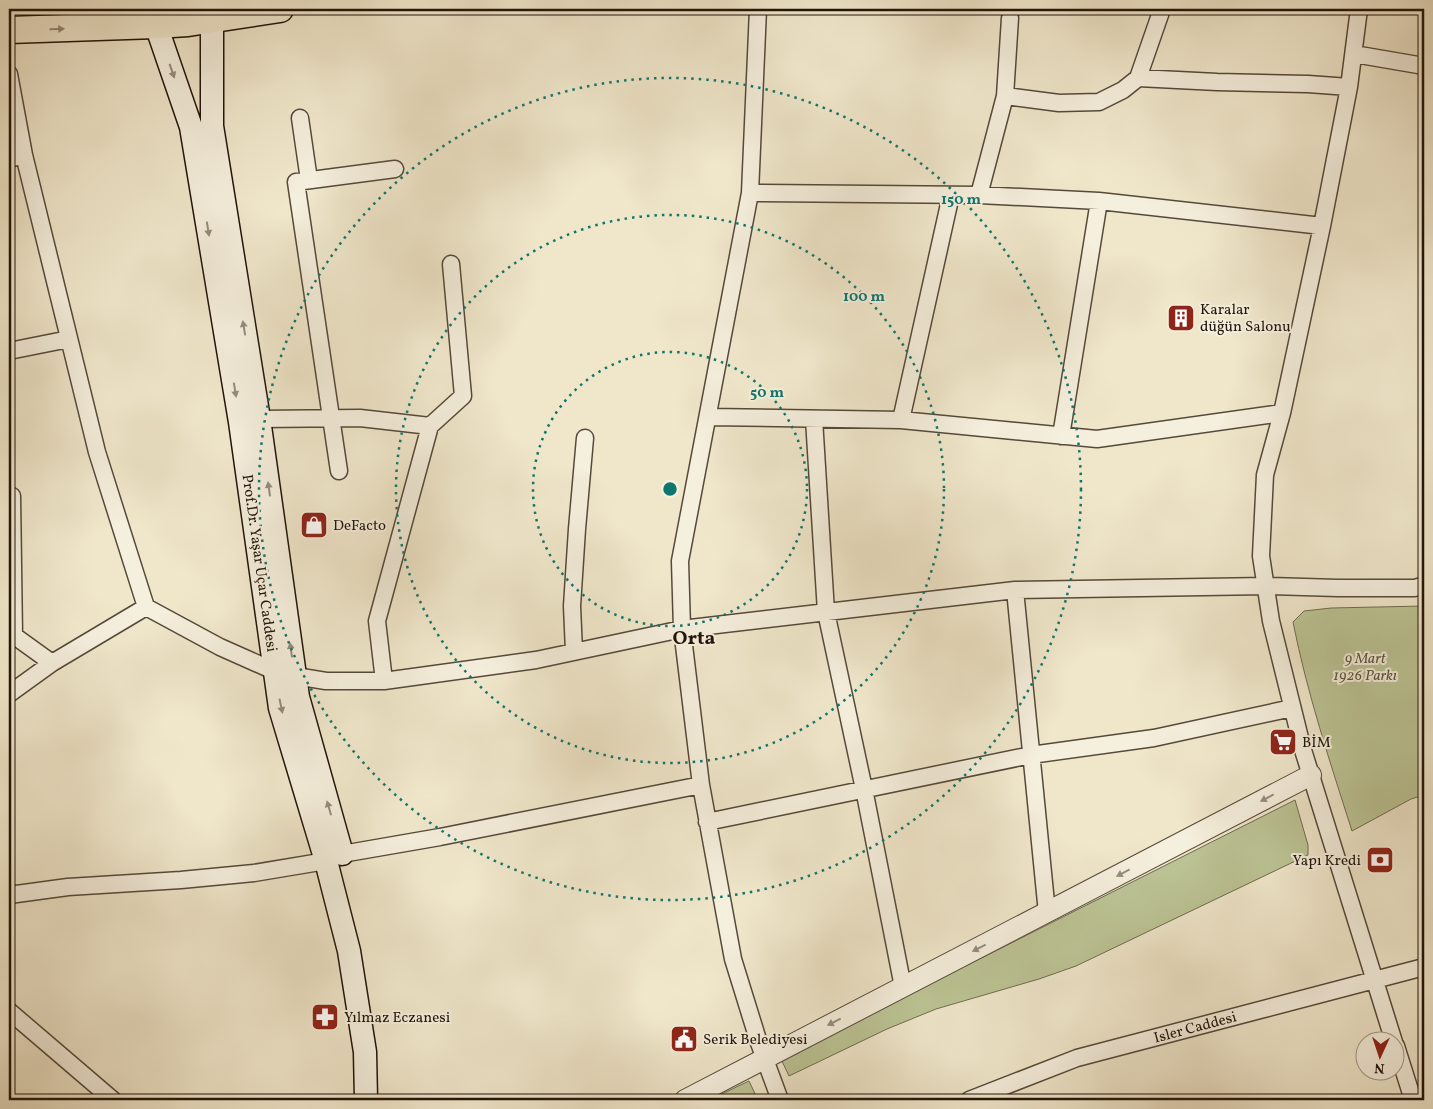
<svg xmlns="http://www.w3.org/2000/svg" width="1433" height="1109" viewBox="0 0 1433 1109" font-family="Vollkorn,serif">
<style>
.park{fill:#bcc495;stroke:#6e6c4f}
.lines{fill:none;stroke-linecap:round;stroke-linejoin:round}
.minor-casing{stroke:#55493a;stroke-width:19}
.tertiary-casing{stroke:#55493a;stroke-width:22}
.secondary-casing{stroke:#211409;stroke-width:25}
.trunk-casing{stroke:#211409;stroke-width:29}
.minor{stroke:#f5efdd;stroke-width:16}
.tertiary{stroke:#f5efdd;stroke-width:20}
.secondary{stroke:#f5efdd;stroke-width:22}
.trunk{stroke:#f0e7cb;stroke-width:26}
.oneway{fill:#938874}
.oneway2{fill:#968c7e}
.ring{fill:none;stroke:#0f766e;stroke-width:2.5;stroke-dasharray:2.5 5}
.labels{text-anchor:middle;stroke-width:4;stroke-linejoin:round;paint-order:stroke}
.poi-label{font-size:15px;fill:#211409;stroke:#f5efdd;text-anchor:start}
.street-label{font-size:15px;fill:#211409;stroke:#f5efdd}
.park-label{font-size:15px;font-style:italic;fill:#57523a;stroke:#f5efdd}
.district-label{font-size:20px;font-weight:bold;fill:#211409;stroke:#f5efdd}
.centre{fill:#0f766e;stroke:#f5efdd;stroke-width:2.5}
.ring-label{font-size:15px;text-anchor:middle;font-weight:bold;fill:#0f766e;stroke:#f5efdd;stroke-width:4;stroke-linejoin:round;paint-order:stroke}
</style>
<rect width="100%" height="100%" fill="#f0e7cb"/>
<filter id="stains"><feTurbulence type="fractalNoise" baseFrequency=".004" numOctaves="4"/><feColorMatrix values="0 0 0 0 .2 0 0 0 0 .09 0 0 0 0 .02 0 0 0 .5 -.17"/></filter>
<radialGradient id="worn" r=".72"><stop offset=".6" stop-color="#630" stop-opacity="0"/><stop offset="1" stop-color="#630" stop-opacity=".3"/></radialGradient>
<path class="park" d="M 1424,606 L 1424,795 L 1411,799 L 1352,831 C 1330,762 1307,693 1293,622 L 1304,611 L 1331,608 Z
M 1295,800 L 1308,845 L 1308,855 L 1076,966 L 1039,979 L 936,1009 L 887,1029 L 789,1076 L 781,1059 Z
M 749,1081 L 758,1100 L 709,1100 Z"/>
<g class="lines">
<g class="minor-casing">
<path id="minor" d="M 758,9 L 750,193 L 680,561 L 682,629 L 701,785 L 733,959 L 759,1043 L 780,1100
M 1359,9 L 1349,87 L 1322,226 L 1282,413 L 1265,475 L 1261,556 L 1271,621 L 1303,750 L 1394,1042
M 1354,54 L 1424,66
M 9,74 L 24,155 L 97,452 L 146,607
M 1138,78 L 1217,82 L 1308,84 L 1349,87
M 1005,96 L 1059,103 L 1099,102 L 1123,90 L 1138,78 L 1162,9
M 300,118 L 309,180
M 9,159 L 24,155
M 750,193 L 979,195 L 1099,201 L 1322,226
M 979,195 L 1005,96 L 1010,18
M 9,351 L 69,339
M 708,417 L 901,420 L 1097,439 L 1282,413
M 259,419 L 360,418 L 430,426
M 814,419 L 826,612 L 864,789 L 903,987
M 901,420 L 951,195
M 1061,436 L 1099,201
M 339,471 L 296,182 L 395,169
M 12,496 L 14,635
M 1015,590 L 1047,913
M 9,632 L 52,663
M 574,652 L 572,606 L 577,529 L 585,438
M 384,681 L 377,621 L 430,426 L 463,396 L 451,264
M 9,694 L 52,663 L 146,607 L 220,647 L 274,671 L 295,676 L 326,681 L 384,681 L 536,660 L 682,629 L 1015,590 L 1266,586 L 1338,588 L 1415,588 L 1424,585
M 707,822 L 1031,755 L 1154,738 L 1292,708
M 9,895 L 68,887 L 181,880 L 254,873 L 326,861 L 342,854 L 365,850 L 440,837 L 701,785
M 9,1011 L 113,1100
M 1396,1046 L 1413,1100
M 969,1100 L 1077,1058 L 1424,967"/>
</g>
<g class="tertiary-casing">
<path id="tertiary" d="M 685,1100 L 1311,775"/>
</g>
<g class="secondary-casing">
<path id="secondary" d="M 212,19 L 212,126 L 259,419 L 298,697 L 342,854
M 156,25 L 191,127 L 240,422 L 280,708 L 326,861 L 349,951 L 365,1052 L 366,1100"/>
</g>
<g class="trunk-casing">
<path id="trunk" d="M 9,30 L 156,25 L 188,23 L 280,9"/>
</g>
<use href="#minor" class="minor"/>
<use href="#tertiary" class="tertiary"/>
<use href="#secondary" class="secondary"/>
<use href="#trunk" class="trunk"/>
</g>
<defs><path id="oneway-solid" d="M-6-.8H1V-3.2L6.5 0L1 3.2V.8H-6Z" transform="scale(1.25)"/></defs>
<use class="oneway" href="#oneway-solid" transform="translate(57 29) rotate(-2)"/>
<g class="oneway2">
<use href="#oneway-solid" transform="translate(172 71) rotate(71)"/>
<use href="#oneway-solid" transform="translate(208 229) rotate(81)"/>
<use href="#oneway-solid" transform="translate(244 328) rotate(-99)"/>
<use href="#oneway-solid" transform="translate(235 390) rotate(81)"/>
<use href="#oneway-solid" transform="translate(269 489) rotate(-98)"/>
<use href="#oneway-solid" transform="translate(291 650) rotate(-98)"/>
<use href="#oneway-solid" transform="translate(281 706) rotate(78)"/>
<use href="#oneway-solid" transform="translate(1267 798) rotate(152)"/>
<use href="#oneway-solid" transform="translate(329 808) rotate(-106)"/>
<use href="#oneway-solid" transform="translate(1123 873) rotate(152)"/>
<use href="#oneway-solid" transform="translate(979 948) rotate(153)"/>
<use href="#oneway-solid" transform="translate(834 1022) rotate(153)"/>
</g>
<g class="ring">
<circle cx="670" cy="489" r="137"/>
<circle cx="670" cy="489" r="274"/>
<circle cx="670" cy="489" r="411"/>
</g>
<defs>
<g id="building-square" transform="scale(1.4375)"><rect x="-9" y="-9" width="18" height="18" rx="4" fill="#8f2418" stroke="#f5efdd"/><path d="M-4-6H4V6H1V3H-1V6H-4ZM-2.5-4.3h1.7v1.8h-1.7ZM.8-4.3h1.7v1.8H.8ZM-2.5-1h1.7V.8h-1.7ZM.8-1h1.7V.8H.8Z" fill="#fff"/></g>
<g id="shop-square" transform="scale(1.4375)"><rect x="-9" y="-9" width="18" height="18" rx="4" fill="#8f2418" stroke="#f5efdd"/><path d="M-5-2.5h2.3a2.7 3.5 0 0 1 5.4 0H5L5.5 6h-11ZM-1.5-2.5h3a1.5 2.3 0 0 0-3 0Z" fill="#fff"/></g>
<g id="supermarket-square" transform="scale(1.4375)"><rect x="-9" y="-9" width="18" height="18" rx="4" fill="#8f2418" stroke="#f5efdd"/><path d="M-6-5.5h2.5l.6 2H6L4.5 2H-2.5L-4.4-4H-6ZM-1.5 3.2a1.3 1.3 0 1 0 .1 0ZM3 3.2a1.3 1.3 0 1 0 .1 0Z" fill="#fff"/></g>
<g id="bank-square" transform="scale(1.4375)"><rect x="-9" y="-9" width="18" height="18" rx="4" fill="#8f2418" stroke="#f5efdd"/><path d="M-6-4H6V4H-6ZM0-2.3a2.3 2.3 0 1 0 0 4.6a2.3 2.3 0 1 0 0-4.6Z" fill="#fff"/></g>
<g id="pharmacy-square" transform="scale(1.4375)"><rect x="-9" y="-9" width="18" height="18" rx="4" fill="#8f2418" stroke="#f5efdd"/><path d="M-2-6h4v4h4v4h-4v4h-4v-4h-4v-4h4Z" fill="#fff"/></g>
<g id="civic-square" transform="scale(1.4375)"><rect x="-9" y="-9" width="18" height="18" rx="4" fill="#8f2418" stroke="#f5efdd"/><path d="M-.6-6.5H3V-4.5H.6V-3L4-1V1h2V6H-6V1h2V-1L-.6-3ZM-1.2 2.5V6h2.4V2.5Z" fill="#fff"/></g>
</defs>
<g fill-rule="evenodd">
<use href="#building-square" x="1181" y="318"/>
<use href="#shop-square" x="314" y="525"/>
<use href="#supermarket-square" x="1283" y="742"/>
<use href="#bank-square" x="1380" y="860"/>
<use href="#pharmacy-square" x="325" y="1017"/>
<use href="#civic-square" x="684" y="1039"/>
</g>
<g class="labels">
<g class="poi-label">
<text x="1200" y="314">Karalar<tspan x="1200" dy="17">düğün Salonu</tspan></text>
<text x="333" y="530">DeFacto</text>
<text x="1302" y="747">BİM</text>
<text x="1361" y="865" text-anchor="end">Yapı Kredi</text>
<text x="344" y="1022">Yılmaz Eczanesi</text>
<text x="703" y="1044">Serik Belediyesi</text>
</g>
<g class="street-label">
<text transform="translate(260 563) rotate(82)" y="5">Prof.Dr. Yaşar Uçar Caddesi</text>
<text transform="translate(1195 1027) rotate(-15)" y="5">Isler Caddesi</text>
</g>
<g class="park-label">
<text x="1365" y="663">9 Mart<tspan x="1365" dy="17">1926 Parkı</tspan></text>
</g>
<g class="district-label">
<text x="694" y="644">Orta</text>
</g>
</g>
<circle cx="670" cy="489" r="8" class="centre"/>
<g class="ring-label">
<text x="961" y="204">150 m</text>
<text x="864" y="301">100 m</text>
<text x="767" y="397">50 m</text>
</g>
<rect width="1433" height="1109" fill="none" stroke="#f0e7cb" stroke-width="30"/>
<rect x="10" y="10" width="1413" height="1089" fill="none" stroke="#211409" stroke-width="2.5"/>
<rect x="15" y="15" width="1403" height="1079" fill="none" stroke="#211409"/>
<g transform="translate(1380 1056) rotate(183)"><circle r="24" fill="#f5efdd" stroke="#a09788"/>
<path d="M0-4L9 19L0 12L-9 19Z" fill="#8f2418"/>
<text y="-8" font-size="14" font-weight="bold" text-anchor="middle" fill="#211409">N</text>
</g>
<rect width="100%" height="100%" filter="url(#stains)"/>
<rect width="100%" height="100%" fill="url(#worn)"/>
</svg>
